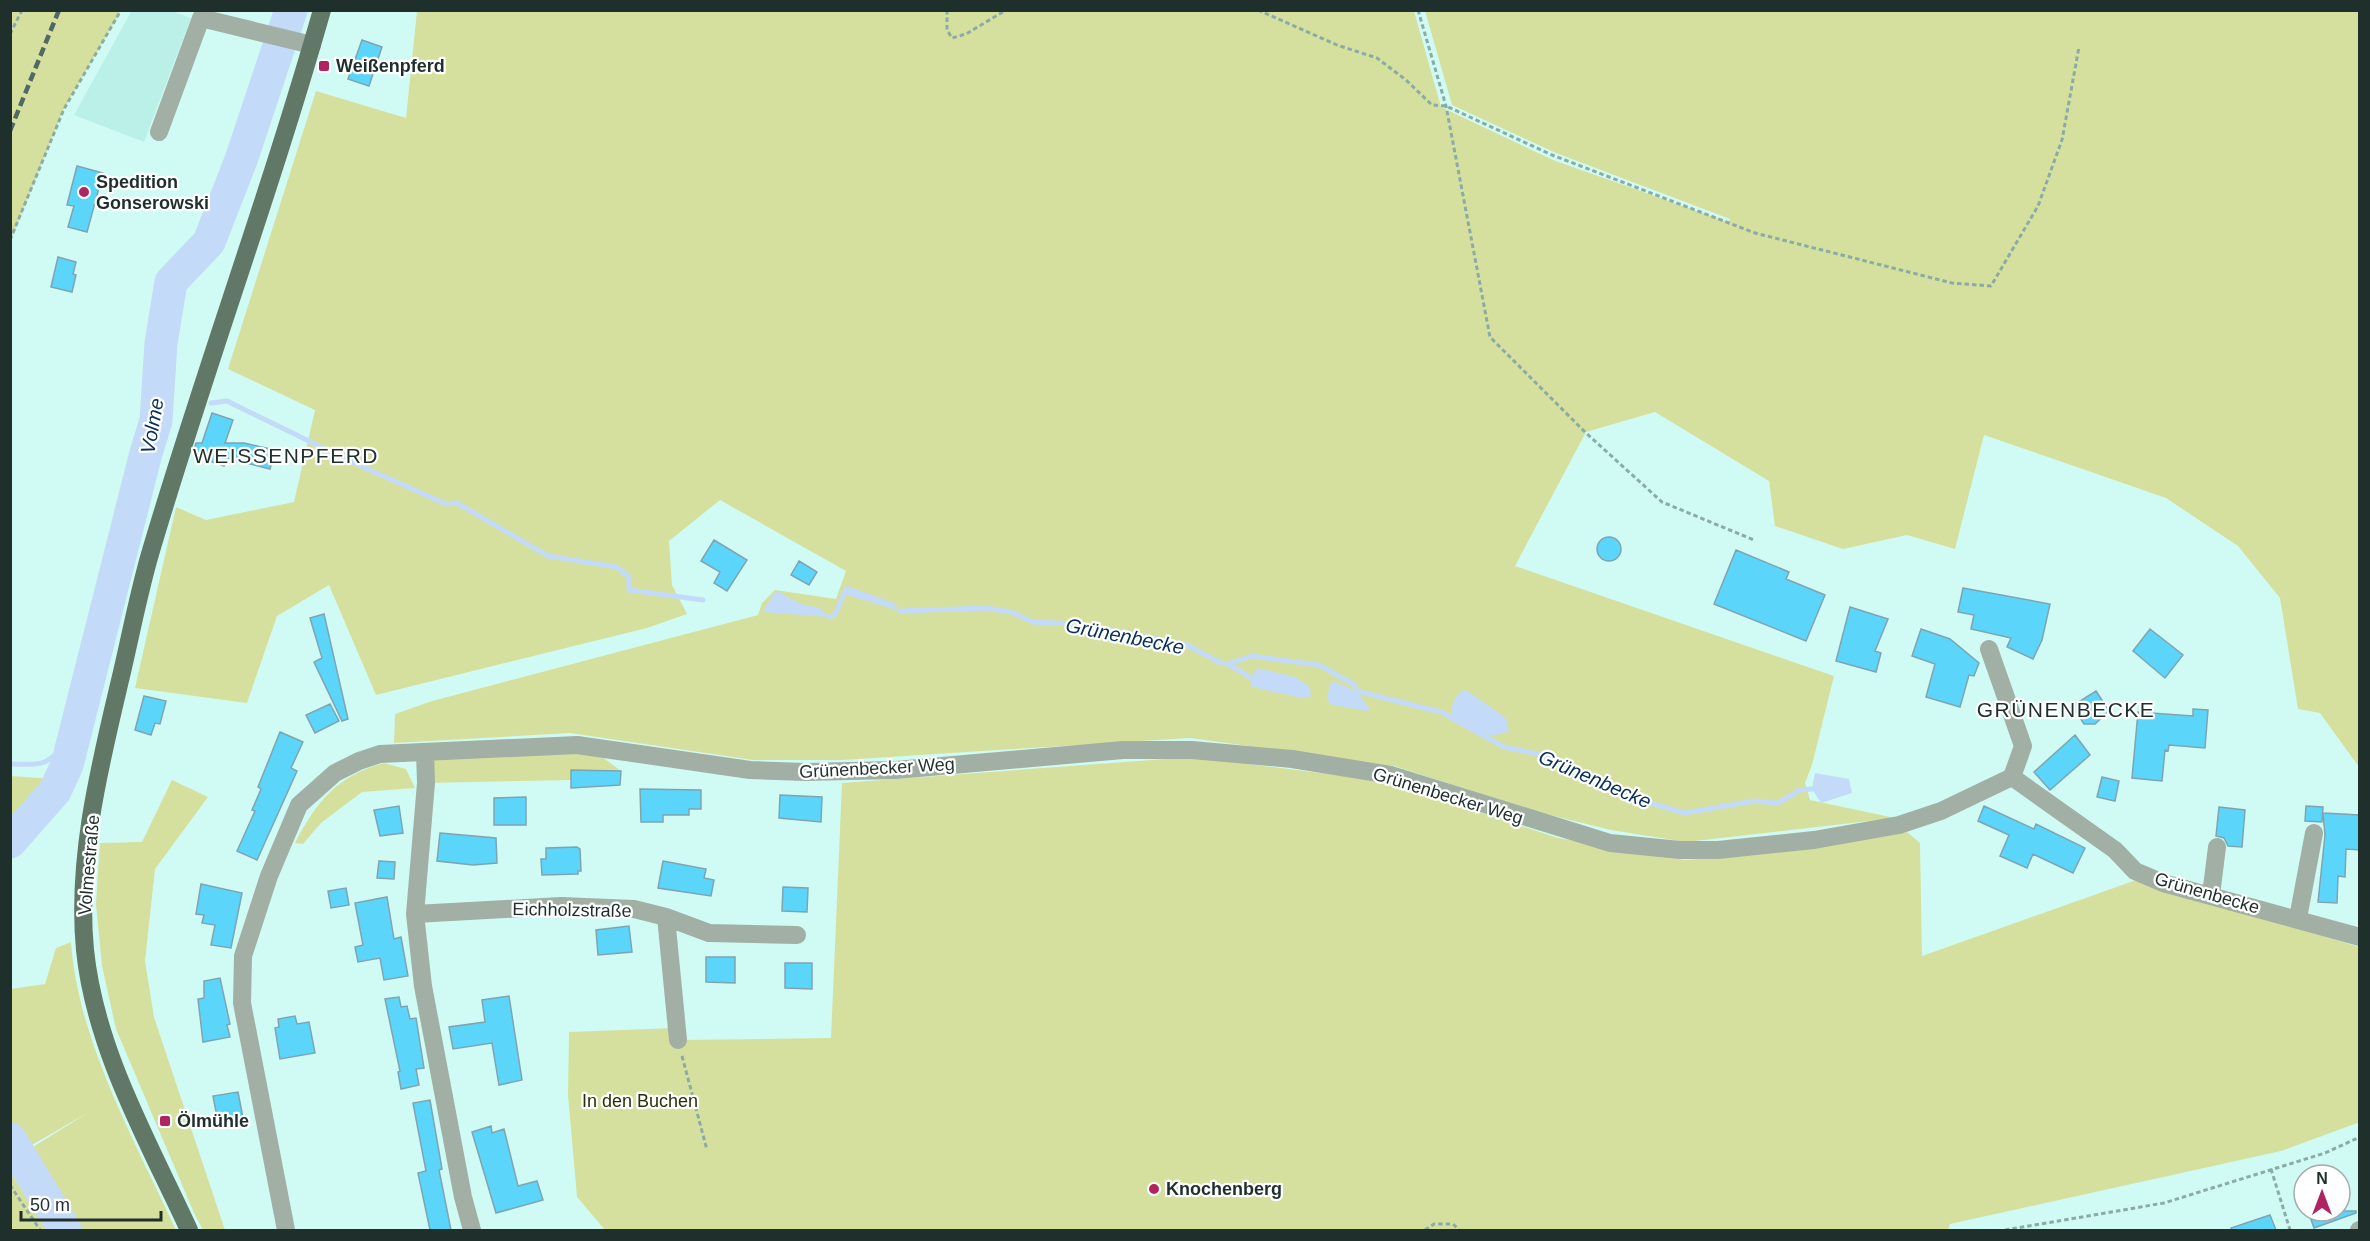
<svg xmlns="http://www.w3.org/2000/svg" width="2370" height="1241" viewBox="0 0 2370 1241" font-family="Arial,sans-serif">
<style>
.built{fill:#bbf0e8}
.green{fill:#d6e09e}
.water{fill:#c3daf8}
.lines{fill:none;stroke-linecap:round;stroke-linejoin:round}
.stream{stroke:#c3daf8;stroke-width:5}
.river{stroke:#c3daf8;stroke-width:33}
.building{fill:#5bd6fa;stroke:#7fa4b1;stroke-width:1.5}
.path{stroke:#8aaba6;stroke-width:3;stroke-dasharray:4.5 3;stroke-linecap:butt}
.minor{stroke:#a2afa4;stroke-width:18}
.major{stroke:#627866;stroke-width:18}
.rail{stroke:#516965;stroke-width:4.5;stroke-dasharray:9 4.5;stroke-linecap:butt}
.poi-dot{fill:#b02461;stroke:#fff;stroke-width:2}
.labels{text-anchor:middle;stroke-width:4.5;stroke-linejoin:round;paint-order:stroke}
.poi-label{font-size:18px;font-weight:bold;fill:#1e2f2c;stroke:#fff;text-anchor:start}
.street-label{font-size:18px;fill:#1e2f2c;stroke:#fff}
.park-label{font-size:18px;fill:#2b2f06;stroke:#fff}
.water-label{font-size:20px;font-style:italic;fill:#082f5b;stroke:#fff}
.quarter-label{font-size:21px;letter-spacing:1.5px;fill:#1e2f2c;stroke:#fff}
</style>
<rect width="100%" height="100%" fill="#d0fbf4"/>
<path class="built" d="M 132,10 L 172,11 L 191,18 L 144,142 L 74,115 Z"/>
<path class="green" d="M 11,10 L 121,11 L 64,109 L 11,240 Z
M 417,11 L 1414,11 L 1441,107 L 1553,160 L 1728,222 L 1730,219 L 1556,153 L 1452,105 L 1425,11 L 2359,11 L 2359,767 L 2320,713 L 2298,709 L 2280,598 L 2238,546 L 2166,498 L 1984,435 L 1955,549 L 1907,535 L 1843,549 L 1775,526 L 1769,481 L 1655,412 L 1586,432 L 1515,566 L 1834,676 L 1812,765 L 1805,783 L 1810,800 L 1895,818 L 1686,842 L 1611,830 L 1538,812 L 1394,766 L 1190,738 L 842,760 L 753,760 L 570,733 L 394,743 L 395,714 L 432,701 L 758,615 L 762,603 L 775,590 L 836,599 L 846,571 L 720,500 L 669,541 L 672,585 L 687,614 L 647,628 L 376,695 L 329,585 L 277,616 L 247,703 L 135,688 L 176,507 L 206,520 L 294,502 L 315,410 L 228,369 L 316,91 L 406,118 Z
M 577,745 L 601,756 L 621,771 L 571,770 L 571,780 L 426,783 L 425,757 Z
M 1191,757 L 1386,781 L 1558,838 L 1685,860 L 1803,850 L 1907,832 L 1920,843 L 1922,956 L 2139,879 L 2359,947 L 2360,1122 L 2281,1151 L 1950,1224 L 1948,1230 L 605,1230 L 577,1197 L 568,1095 L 569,1032 L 674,1028 L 678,1040 L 831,1038 L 842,783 Z
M 384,763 L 406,769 L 415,788 L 362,792 L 321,823 L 303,844 L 295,843 C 317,801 337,776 384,763 Z
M 11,776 L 54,779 C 44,810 33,834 11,857 Z
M 172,780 L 208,797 L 155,869 L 145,961 L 154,1017 L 225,1230 L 203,1230 L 194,1213 L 116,1029 L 102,966 L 96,904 L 100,843 L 142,842 Z
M 71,942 C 78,1041 135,1141 176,1230 L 73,1230 L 33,1147 L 89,1112 L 11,1157 L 11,989 L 45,984 L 56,948 Z
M 10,1173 L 11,1173 L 47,1230 L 11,1230 Z"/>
<path class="water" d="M 847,586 L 894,603 L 900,611 L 844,594 L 843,589 Z
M 779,592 L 801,604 L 820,608 L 829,617 L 763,612 L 774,593 Z
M 1257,668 L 1295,677 L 1310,687 L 1311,696 L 1302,698 L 1252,687 L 1251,678 Z
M 1335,682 L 1356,691 L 1370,709 L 1367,711 L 1333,705 L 1327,701 L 1330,683 Z
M 1466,690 L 1506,718 L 1509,731 C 1486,742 1471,728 1451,717 L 1451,708 L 1458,693 Z
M 1815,773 L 1849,779 L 1852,793 L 1821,803 L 1812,789 Z"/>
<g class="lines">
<path class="stream" d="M 157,378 L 167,380
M 211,403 L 227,401 L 354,463 L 446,504 L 457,503 L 548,556 L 617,567 L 629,577 L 629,590 L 703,600
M 900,611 L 986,608 L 1011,612 L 1033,622 L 1077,624 L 1185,644 L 1221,663 L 1228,664 L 1252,656 L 1319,665 L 1355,685 L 1356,691 L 1441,712 L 1504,747 L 1542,755 L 1622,795 L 1685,813 L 1754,801 L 1778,803 L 1800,790 L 1812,789
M 829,617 L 835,615 L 844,594
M 1228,664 L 1251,678
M 10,764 C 49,765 46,765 72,737"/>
<path class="river" d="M 10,842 L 55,791 L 67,765 L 146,453 L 156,421 L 161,343 L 171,282 L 209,242 L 241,160 L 291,10
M 10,1139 L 65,1230"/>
</g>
<path class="building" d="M 362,40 L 382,47 L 369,86 L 348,79 Z
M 77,166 L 103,173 L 87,232 L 68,227 L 74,206 L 67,205 Z
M 58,257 L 76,262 L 73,274 L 76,275 L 72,292 L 51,287 Z
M 212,413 L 233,420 L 225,443 L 244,443 L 275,450 L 270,469 L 227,458 L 224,466 L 198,457 L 199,452 L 194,450 L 196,443 L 202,443 Z
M1597 549a12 12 0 1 1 24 0a12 12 0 1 1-24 0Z
M 714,540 L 747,560 L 727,591 L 714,583 L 720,572 L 701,561 Z
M 1736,550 L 1789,572 L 1786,579 L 1825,595 L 1806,641 L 1714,604 Z
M 799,561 L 817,572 L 809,585 L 791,575 Z
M 1963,588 L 2050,604 L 2042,640 L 2033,659 L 2007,647 L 2011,638 L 1971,629 L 1974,615 L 1958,612 Z
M 1850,607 L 1888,619 L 1875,651 L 1881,653 L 1876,672 L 1836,661 Z
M 324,614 L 348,719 L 342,721 L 314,662 L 322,658 L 310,618 Z
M 1921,629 L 1950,639 L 1979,663 L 1974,676 L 1969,675 L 1960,707 L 1926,697 L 1935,664 L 1912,656 Z
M 2150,629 L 2183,655 L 2165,678 L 2133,651 Z
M 2096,691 L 2109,711 L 2095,724 L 2084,724 L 2072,706 Z
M 144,696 L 166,701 L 160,724 L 155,723 L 151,735 L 135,730 Z
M 330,704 L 339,721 L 315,733 L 306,715 Z
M 2193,709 L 2208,710 L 2205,748 L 2169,745 L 2168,751 L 2165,750 L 2162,781 L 2132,778 L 2138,712 L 2193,716 Z
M 280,732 L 303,742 L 291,768 L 297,771 L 257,860 L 237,851 L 255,811 L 252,810 L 261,789 L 258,787 Z
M 2075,735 L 2090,755 L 2050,790 L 2034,772 Z
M 571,770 L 621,771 L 620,785 L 571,788 Z
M 2102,777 L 2119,781 L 2115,801 L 2097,797 Z
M 640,789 L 701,790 L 701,809 L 689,809 L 689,815 L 663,815 L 663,822 L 641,822 Z
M 780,795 L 822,797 L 821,822 L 779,818 Z
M 526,797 L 526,825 L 494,825 L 494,798 Z
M 399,806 L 403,833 L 380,836 L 374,810 Z
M 1984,806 L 2034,829 L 2036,824 L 2085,848 L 2073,873 L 2033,854 L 2027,868 L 2000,856 L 2009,835 L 1978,821 Z
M 2306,806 L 2323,807 L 2322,822 L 2305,821 Z
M 2219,807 L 2245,810 L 2242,847 L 2228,846 L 2224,838 L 2216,836 Z
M 2323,813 L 2360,815 L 2360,850 L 2346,849 L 2345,877 L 2338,876 L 2337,903 L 2318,902 L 2325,835 Z
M 440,833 L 496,838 L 497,863 L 473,865 L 437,861 Z
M 577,847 L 580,849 L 581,871 L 578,871 L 578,874 L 542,875 L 541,859 L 546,859 L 546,848 Z
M 379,861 L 395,862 L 394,879 L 377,878 Z
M 663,861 L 706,869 L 704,878 L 714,880 L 711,896 L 658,888 Z
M 201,884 L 242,893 L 231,948 L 211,945 L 215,925 L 202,923 L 204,915 L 196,914 Z
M 783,887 L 808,888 L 807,912 L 782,911 Z
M 346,888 L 349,905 L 331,908 L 328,891 Z
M 387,897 L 394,939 L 401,937 L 408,976 L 384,980 L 380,958 L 358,962 L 355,947 L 363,945 L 355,903 Z
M 629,926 L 632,952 L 598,955 L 596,930 Z
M 706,957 L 735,957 L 735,983 L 706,982 Z
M 785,963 L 812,963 L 812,989 L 785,988 Z
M 220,978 L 230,1024 L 227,1025 L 230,1037 L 203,1042 L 198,999 L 204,998 L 204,981 Z
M 509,996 L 522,1080 L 499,1085 L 492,1043 L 453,1049 L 449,1027 L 485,1022 L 482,1000 Z
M 399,997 L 401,1007 L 407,1006 L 410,1019 L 416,1018 L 424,1068 L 416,1069 L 419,1085 L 401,1089 L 398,1072 L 400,1071 L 385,999 Z
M 295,1016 L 297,1024 L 309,1022 L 315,1053 L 280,1059 L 275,1028 L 279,1027 L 278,1019 Z
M 238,1092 L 243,1118 L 218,1122 L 213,1096 Z
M 430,1100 L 442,1169 L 439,1170 L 451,1230 L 430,1230 L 418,1173 L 426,1171 L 413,1103 Z
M 491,1126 L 492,1133 L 504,1129 L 518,1186 L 537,1181 L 543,1200 L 496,1213 L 472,1132 Z
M 2308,1211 L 2356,1211 L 2356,1213 L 2314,1228 Z
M 2270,1215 L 2276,1230 L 2231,1230 L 2231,1228 Z"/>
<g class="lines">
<path class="path" d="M 947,10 L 947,30 L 952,38 L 966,34 L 1006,10
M 1258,10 L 1337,45 L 1377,58 L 1406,80 L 1432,105 L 1446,106 L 1552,155 L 1755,233 L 1952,283 L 1991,286 L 2038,206 L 2062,140 L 2079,47
M 1418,10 L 1446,106 L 1490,337 L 1585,432 L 1662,502 L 1754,540
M 10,34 L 22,10
M 10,240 L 64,109 L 121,10
M 682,1056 L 707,1150
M 2271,1169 L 2290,1230
M 10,1185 L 40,1230
M 1425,1230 L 1434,1224 L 1453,1224 L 1459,1230
M 2005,1230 L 2164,1203 L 2325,1153 L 2360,1137"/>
<path class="minor" d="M 159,132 L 201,18 L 312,45
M 1989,649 L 2023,746 L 2012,777
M 425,752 L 426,783 L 415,914 L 423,986 L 463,1197 L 472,1230
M 2211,895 L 2217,847
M 415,914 L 561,906 L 634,909 L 666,917 L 709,933 L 797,935
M 666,917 L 678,1040
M 2298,918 L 2314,833
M 286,1230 L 242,1003 L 243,956 L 269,876 L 299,805 L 335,773 L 359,761 L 380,754 L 577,745 L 750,770 L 805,772 L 896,770 L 1123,750 L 1192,750 L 1292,759 L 1391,775 L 1610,843 L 1680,850 L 1718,850 L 1814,840 L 1899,825 L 1941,811 L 2012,777 L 2115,850 L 2135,871 L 2163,883 L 2360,937
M 2359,1230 L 2360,1230"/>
<path class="major" d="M 189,1230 C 148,1141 95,1049 85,950 C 76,857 101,761 122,672 C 131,633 139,592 150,554 C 204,371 270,193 322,10"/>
<path class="rail" d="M 10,131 L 59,10"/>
</g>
<g class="poi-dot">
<rect x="318" y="60" width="12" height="12" rx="3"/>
<circle cx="84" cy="192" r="6"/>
<rect x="159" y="1115" width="12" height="12" rx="3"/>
<circle cx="1154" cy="1189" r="6"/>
</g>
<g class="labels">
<g class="poi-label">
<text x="336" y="72">Weißenpferd</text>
<text x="96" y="188">Spedition<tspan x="96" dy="21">Gonserowski</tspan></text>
<text x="177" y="1127">Ölmühle</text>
<text x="1166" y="1195">Knochenberg</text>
</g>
<g class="street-label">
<text transform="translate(877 768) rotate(-3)" y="6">Grünenbecker Weg</text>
<text transform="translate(1448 796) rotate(17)" y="6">Grünenbecker Weg</text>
<text transform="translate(89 865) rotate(-85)" y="6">Volmestraße</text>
<text transform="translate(2207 893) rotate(16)" y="6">Grünenbecke</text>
<text transform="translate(572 910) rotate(1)" y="6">Eichholzstraße</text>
</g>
<g class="park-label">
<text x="640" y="1107">In den Buchen</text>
</g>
<g class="water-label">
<text transform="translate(152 426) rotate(-80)" y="7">Volme</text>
<text transform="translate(1125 636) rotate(11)" y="7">Grünenbecke</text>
<text transform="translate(1595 779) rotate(23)" y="7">Grünenbecke</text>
</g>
<g class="quarter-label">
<text x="286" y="463">WEISSENPFERD</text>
<text x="2066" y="717">GRÜNENBECKE</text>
</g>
</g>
<rect width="2370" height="1241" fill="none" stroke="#1e2f2c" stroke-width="24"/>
<g transform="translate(2322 1193)"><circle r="28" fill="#ffffff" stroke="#a5acab" stroke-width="1.5"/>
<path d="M0-4.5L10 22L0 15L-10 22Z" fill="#b02461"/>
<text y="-9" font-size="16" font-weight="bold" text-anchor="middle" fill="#1e2f2c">N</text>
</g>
<path d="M21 1211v9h140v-9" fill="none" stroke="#1e2f2c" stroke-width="3"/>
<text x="30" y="1211" font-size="18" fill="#1e2f2c" stroke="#ffffff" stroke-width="4.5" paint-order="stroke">50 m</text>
</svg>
